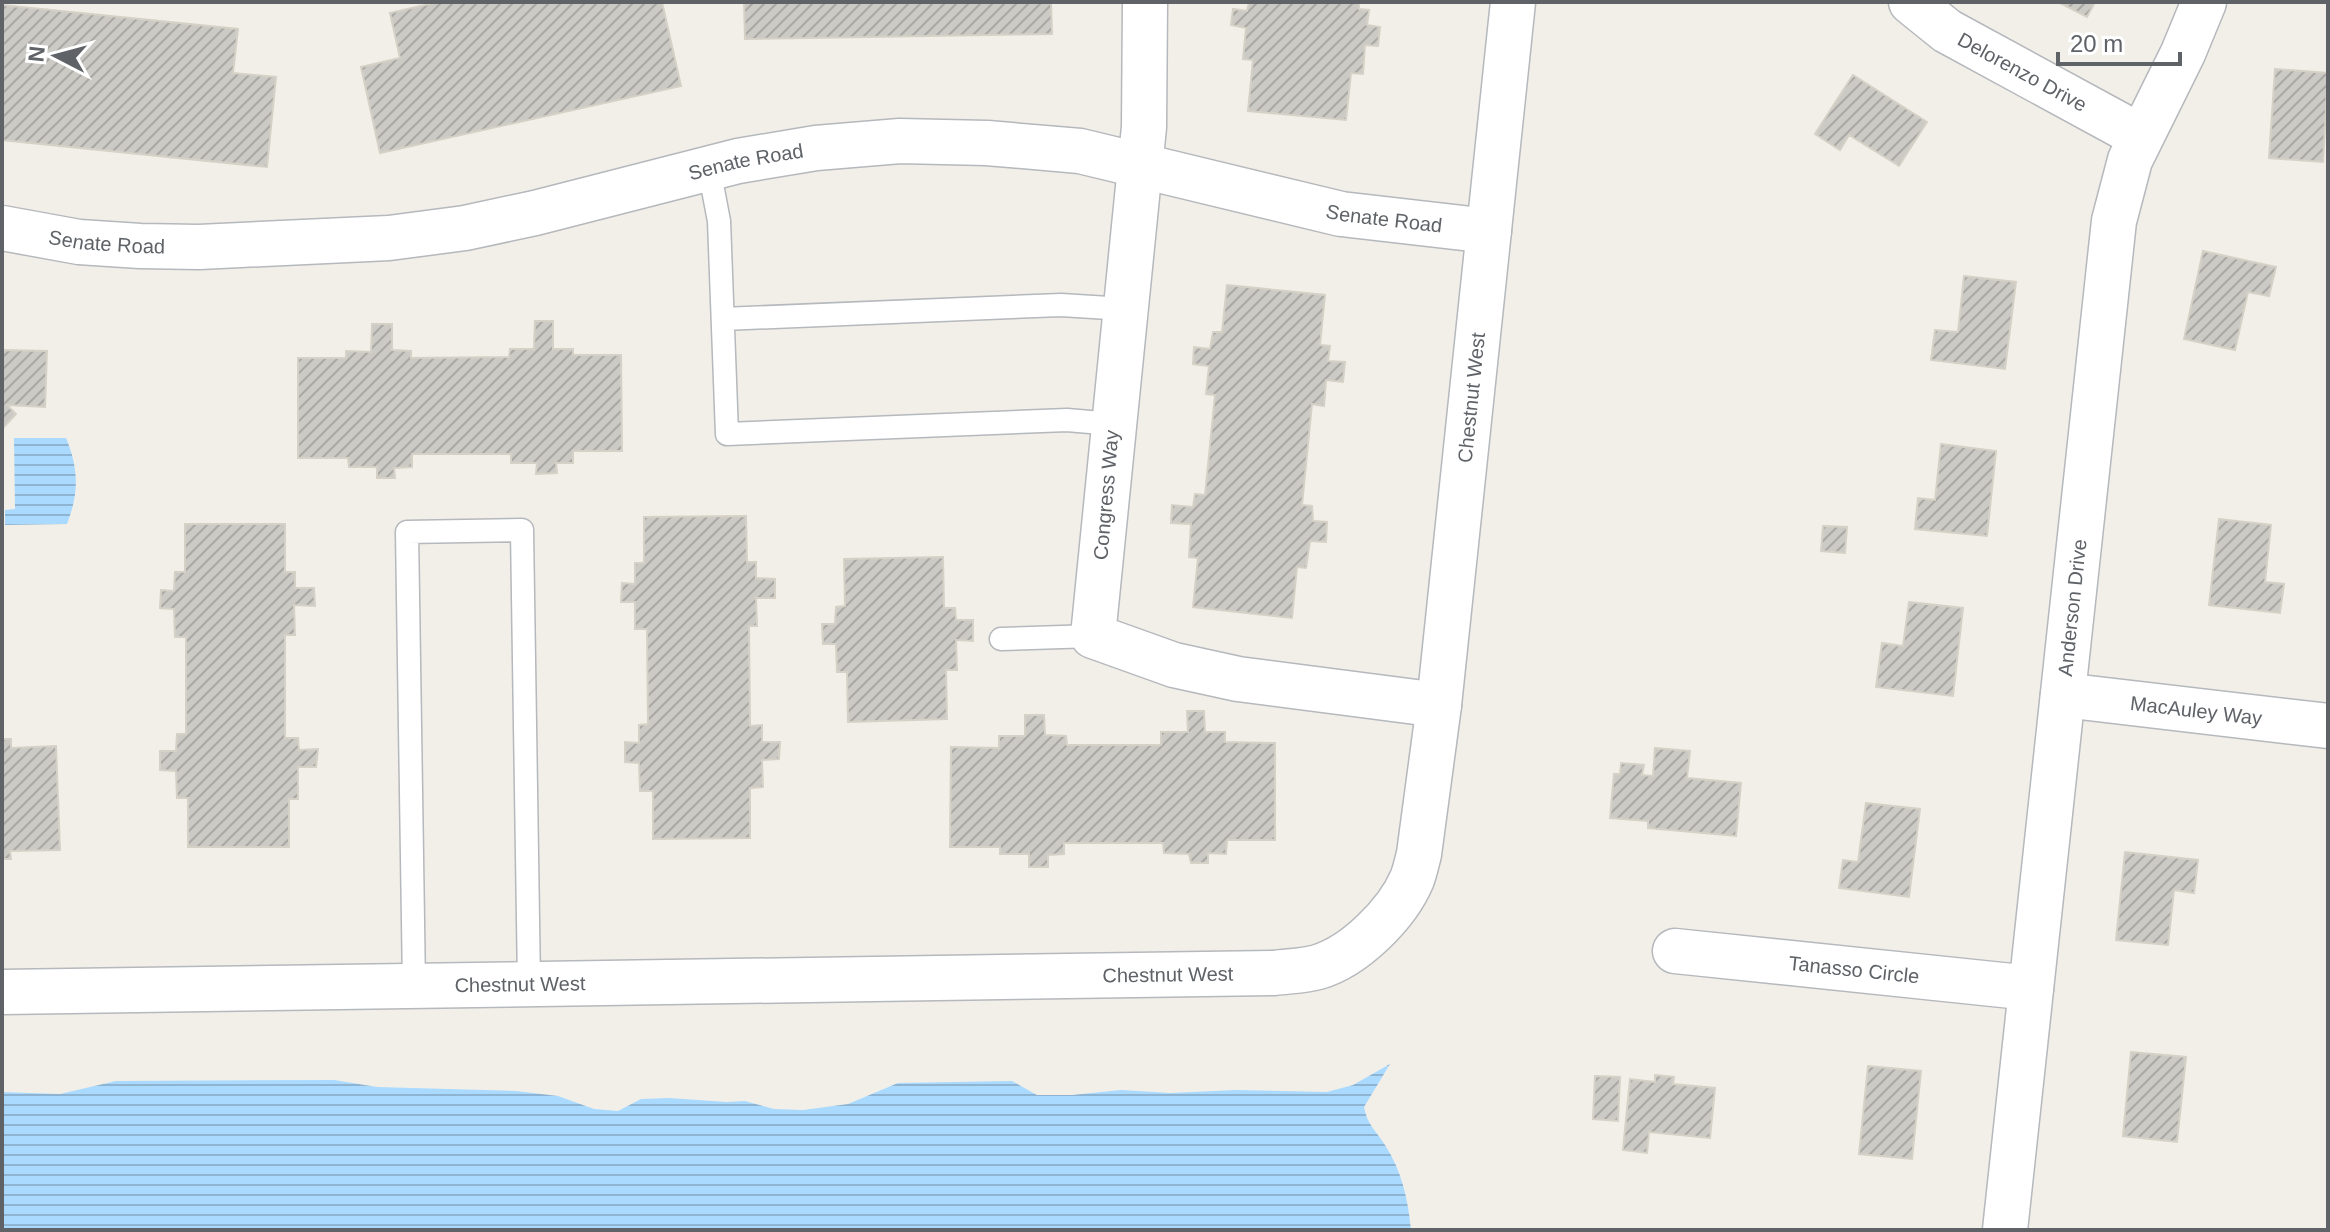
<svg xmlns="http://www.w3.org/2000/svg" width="2330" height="1232" viewBox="0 0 2330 1232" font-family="Helvetica,sans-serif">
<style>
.water{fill:url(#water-rules)}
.building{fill:url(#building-hatch);stroke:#d6d1c6;stroke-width:2}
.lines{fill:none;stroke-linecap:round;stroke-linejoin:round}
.lane-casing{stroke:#b5b8bc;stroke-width:25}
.street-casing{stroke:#b5b8bc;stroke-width:47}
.lane{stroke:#fff;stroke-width:22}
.street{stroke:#fff;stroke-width:44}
.labels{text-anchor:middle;stroke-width:6;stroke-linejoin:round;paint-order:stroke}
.street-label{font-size:20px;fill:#5f6368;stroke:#fff}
</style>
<defs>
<pattern id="water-rules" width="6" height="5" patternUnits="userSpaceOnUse" patternTransform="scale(2)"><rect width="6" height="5" fill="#aadaff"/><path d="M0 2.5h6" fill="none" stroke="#8eb4d2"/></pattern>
<pattern id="building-hatch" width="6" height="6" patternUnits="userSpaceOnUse" patternTransform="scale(2)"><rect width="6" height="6" fill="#cccac5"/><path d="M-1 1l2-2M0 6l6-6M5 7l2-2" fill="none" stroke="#a9a8a4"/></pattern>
</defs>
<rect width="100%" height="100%" fill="#f1efe8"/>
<path class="water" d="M 14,438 L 66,438 C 79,469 79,493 67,524 L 5,525 L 5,510 L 15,509 Z
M 1390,1064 L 1364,1107 C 1368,1126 1375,1129 1385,1145 C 1402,1171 1408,1200 1411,1230 L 2,1230 L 2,1092 L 60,1094 L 116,1081 L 334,1080 L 377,1087 L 516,1091 L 558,1096 L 594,1109 L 618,1111 L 641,1099 L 669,1098 L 727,1102 L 745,1101 L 774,1109 L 803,1110 L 848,1104 L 898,1083 L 1012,1081 L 1037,1095 L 1072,1095 L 1121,1090 L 1170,1093 L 1236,1090 L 1327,1092 L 1353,1085 Z"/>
<path class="building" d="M 438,2 L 662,2 L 681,86 L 380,153 L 361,67 L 400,58 L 390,13 Z
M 744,2 L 1051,2 L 1052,34 L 745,39 Z
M 1249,2 L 1359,2 L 1359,9 L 1369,10 L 1367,25 L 1380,27 L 1378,46 L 1365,45 L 1363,74 L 1351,73 L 1346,120 L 1248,111 L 1253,60 L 1243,59 L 1246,28 L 1231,25 L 1233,9 L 1247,11 Z
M 2058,2 L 2095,2 L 2087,17 Z
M 2,5 L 238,29 L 233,73 L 276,77 L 267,167 L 2,140 Z
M 2275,69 L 2328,73 L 2323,162 L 2269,158 Z
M 1853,75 L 1927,122 L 1899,166 L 1849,135 L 1840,150 L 1815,134 Z
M 2203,251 L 2276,267 L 2269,296 L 2248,292 L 2235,350 L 2184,339 Z
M 1964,276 L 2016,282 L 2005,369 L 1931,360 L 1935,330 L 1958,332 Z
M 1227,285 L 1325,295 L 1320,345 L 1330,346 L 1328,361 L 1345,362 L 1343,382 L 1326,380 L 1324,406 L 1312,404 L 1302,505 L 1312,506 L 1313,521 L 1327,522 L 1326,542 L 1310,541 L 1306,568 L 1297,567 L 1292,618 L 1193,607 L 1198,558 L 1189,557 L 1191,524 L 1171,523 L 1172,505 L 1193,507 L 1195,494 L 1205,495 L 1215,395 L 1206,394 L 1209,366 L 1193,364 L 1194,347 L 1210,349 L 1213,332 L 1222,332 Z
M 535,321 L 553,321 L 553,349 L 573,349 L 573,355 L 621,355 L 622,451 L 573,451 L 573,463 L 556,463 L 557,473 L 536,474 L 537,463 L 511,463 L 511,454 L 412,454 L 412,467 L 394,468 L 395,478 L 377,478 L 377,467 L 349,467 L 348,458 L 298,458 L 298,358 L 346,358 L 346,351 L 371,352 L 372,324 L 392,324 L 392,350 L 411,351 L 411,358 L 509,357 L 510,349 L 534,349 Z
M 2,350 L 47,351 L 45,407 L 7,405 L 16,414 L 2,429 Z
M 1941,444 L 1996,451 L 1987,536 L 1915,529 L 1918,498 L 1935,500 Z
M 746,516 L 747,562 L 756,562 L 756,578 L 775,579 L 775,598 L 756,598 L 757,626 L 749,626 L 750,726 L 762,725 L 762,742 L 780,742 L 779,759 L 762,760 L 763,787 L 750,788 L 750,838 L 653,839 L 653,791 L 640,791 L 639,763 L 625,762 L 625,742 L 639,743 L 639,725 L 648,724 L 647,629 L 635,629 L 635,602 L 621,602 L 622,583 L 635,584 L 635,563 L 644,563 L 644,517 Z
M 2219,519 L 2271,525 L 2265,582 L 2284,584 L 2280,613 L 2209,605 Z
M 185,524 L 285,524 L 285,572 L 295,572 L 295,588 L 314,588 L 315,606 L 294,605 L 295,635 L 285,635 L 285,738 L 298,738 L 299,750 L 318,749 L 316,767 L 298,767 L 298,799 L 289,799 L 289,847 L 188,847 L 188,798 L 177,798 L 176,771 L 160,770 L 160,751 L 176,751 L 177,734 L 186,734 L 186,637 L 175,637 L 174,609 L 160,608 L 161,590 L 174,591 L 175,572 L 185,572 Z
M 1823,526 L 1847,527 L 1845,553 L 1821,551 Z
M 943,557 L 944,608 L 955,608 L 956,620 L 973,620 L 973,641 L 956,640 L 957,670 L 946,670 L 947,719 L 848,722 L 847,672 L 837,672 L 836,644 L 823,644 L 822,624 L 835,624 L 836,607 L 845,606 L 844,559 Z
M 1909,602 L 1963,608 L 1953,696 L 1876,687 L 1882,643 L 1903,646 Z
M 1187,711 L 1204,711 L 1205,732 L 1225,732 L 1225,742 L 1275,743 L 1275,840 L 1227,840 L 1226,854 L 1208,853 L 1208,863 L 1191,863 L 1189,854 L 1164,853 L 1163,843 L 1064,843 L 1064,854 L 1048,855 L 1048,867 L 1029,867 L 1029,854 L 1000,854 L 1000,847 L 950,847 L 951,747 L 999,748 L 999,736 L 1025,736 L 1025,715 L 1044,715 L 1045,735 L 1066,736 L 1067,745 L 1161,745 L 1161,732 L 1188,732 Z
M 2,739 L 11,739 L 11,748 L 56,746 L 60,850 L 10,851 L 11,859 L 2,859 Z
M 1655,748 L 1690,751 L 1687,778 L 1741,783 L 1736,836 L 1648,828 L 1648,821 L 1610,818 L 1614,774 L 1620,774 L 1621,763 L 1644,765 L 1642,775 L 1653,776 Z
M 1866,803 L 1920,809 L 1909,897 L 1839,888 L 1843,860 L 1858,862 Z
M 2125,852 L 2198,860 L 2194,893 L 2174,890 L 2168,945 L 2116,940 Z
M 2131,1052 L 2186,1057 L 2177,1142 L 2123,1136 Z
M 1868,1066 L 1921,1071 L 1912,1159 L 1859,1154 Z
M 1655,1075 L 1674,1077 L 1673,1084 L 1715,1088 L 1710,1138 L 1649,1132 L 1647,1153 L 1623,1150 L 1630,1079 L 1655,1082 Z
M 1595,1076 L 1620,1077 L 1618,1121 L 1593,1119 Z"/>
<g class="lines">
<g class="lane-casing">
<path id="lane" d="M 709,169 L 719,221 L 727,434 L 1067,420 L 1113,424
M 723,319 L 1061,305 L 1125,309
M 1001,639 L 1093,636
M 414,986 L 407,532 L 522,530 L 529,984"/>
</g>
<g class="street-casing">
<g id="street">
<path d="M 1145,2 L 1144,127 L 1093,636 L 1174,665 L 1238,679 L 1439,705"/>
<path id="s1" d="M 1911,2 L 1947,31 L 2140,136"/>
<path id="s2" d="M 2,228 L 79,242 L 140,246 L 199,247 L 389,238 L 465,228 L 535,213 L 738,161 L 816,148 L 900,141 L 987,143 L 1080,151 L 1341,214 L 1489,231"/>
<path id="s3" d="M 2063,695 L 2328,726"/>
<path id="s4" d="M 1675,951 L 2031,988"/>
<path id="s5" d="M 2,992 L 1274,973 C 1289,971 1304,971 1318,967 C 1355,956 1397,914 1412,879 C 1415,871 1417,862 1419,854 L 1439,705 L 1513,2"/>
<path id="s6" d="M 2005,1230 L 2114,221 L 2130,160 L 2183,53 L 2204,2"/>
</g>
</g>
<use href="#lane" class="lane"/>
<use href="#street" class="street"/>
</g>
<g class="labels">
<g class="street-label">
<text dy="7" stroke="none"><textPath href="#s1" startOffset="132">Delorenzo Drive</textPath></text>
<text dy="7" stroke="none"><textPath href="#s2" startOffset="754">Senate Road</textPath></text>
<text dy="7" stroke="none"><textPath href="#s2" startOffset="1402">Senate Road</textPath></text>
<text dy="7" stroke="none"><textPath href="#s2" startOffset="106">Senate Road</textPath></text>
<text dy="7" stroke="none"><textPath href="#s5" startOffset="1934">Chestnut West</textPath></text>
<text transform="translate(1106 495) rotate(-85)" y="7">Congress Way</text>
<text dy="7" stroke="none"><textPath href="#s6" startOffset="626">Anderson Drive</textPath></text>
<text dy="7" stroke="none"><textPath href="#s3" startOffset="134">MacAuley Way</textPath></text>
<text dy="7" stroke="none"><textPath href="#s4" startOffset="180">Tanasso Circle</textPath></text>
<text dy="7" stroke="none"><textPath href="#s5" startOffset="1166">Chestnut West</textPath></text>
<text dy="7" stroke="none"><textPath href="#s5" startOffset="518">Chestnut West</textPath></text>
</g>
</g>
<rect width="2330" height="1232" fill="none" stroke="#5f6368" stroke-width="8"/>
<g transform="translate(56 56) rotate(276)" stroke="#ffffff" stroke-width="6" paint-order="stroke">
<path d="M0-6L14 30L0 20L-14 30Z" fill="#5f6368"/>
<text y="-12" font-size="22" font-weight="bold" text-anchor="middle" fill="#5f6368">N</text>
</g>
<path d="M2058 52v12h122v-12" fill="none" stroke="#5f6368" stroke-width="4"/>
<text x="2070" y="52" font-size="24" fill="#5f6368" stroke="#ffffff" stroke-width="6" paint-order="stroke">20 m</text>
</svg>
